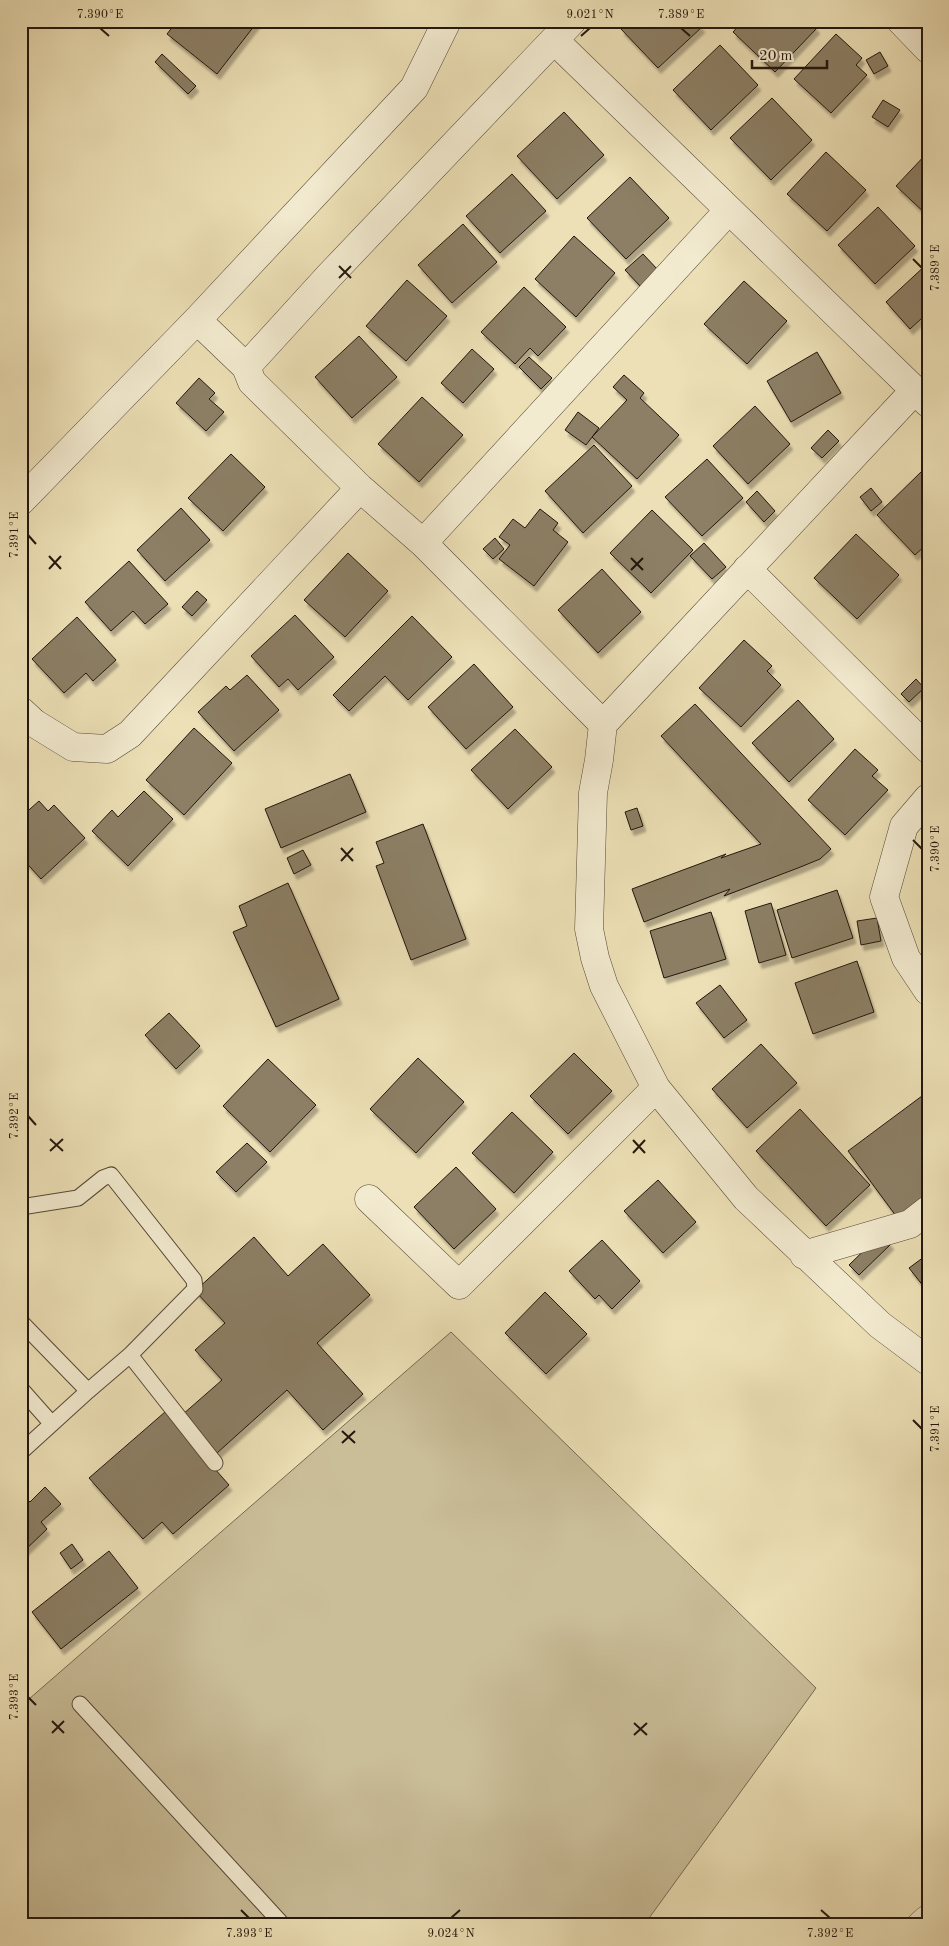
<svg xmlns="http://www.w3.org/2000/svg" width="949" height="1946" viewBox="0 0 949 1946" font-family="'Old Standard TT',serif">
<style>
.green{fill:#cabe99;stroke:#766a53}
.building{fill:#8c7f65;stroke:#22160d;filter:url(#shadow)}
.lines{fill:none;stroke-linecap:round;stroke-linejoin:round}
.lane-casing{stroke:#554837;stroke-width:17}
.street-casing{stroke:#554837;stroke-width:29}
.lane{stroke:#f3ebd0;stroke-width:15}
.street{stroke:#f3ebd0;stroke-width:28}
.ticks{fill:none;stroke:#22160d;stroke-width:2}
.neatline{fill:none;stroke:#22160d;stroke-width:2}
.ticks-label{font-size:12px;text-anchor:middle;fill:#22160d}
</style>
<defs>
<filter id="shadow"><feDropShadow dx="3" dy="5.5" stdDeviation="1" flood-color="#0004"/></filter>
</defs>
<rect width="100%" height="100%" fill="#ede0b6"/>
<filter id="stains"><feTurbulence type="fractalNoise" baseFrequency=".004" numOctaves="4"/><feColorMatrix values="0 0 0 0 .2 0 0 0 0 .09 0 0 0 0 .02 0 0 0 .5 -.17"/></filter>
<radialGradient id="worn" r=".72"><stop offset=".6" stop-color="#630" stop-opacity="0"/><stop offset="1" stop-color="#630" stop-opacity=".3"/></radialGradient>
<path class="green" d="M 451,1332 L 816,1688 L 644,1925 L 21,1925 L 21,1706 Z"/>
<path class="building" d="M 177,21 L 258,21 L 217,74 L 167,34 Z
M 629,21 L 696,21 L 702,27 L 658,68 L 621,29 Z
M 743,21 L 810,21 L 817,28 L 775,72 L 733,32 Z
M 836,34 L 862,58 L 856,65 L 867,75 L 831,113 L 794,79 Z
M 720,45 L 758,85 L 711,130 L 673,90 Z
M 880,52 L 888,66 L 874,74 L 866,60 Z
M 162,54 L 196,86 L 188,94 L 155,62 Z
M 772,98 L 812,140 L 771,180 L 730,138 Z
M 883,100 L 900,110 L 888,127 L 872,117 Z
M 564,112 L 604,155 L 557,199 L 517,156 Z
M 826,152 L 866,190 L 827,231 L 787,194 Z
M 928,152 L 928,216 L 896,186 Z
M 512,174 L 546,211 L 500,253 L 466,216 Z
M 630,177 L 669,218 L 626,259 L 587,218 Z
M 878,207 L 915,246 L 875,284 L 838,245 Z
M 463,224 L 497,262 L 452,303 L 418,265 Z
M 574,236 L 615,273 L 576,317 L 535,279 Z
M 643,254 L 658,270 L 640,286 L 625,270 Z
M 928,263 L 928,324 L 922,318 L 910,329 L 886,302 Z
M 407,280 L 447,316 L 406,361 L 366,326 Z
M 744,281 L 787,321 L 747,364 L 704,324 Z
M 524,287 L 566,327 L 538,356 L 530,348 L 515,364 L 481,332 Z
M 359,336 L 397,377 L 352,418 L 315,377 Z
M 472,349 L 494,369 L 463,403 L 441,383 Z
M 817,352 L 841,393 L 791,422 L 767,381 Z
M 529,357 L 552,378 L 541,389 L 519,367 Z
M 624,375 L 644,393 L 640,398 L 679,435 L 637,479 L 592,437 L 627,400 L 613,387 Z
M 199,378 L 215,393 L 209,399 L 224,412 L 206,431 L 176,403 Z
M 422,397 L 463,435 L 419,482 L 378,444 Z
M 755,406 L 790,444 L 748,484 L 713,446 Z
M 578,412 L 599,428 L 586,445 L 565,430 Z
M 828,430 L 839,441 L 822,458 L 811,448 Z
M 594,445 L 632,486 L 583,533 L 545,491 Z
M 231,454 L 265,487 L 223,531 L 188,498 Z
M 707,459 L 743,498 L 702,536 L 665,497 Z
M 922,471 L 928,478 L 928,543 L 915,555 L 877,515 Z
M 871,488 L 882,502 L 871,511 L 860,497 Z
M 757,491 L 775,511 L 764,522 L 746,502 Z
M 181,508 L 210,540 L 165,581 L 137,550 Z
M 540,509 L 558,523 L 553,530 L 568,542 L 534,586 L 499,559 L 510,545 L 499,537 L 513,519 L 525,528 Z
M 652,510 L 693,550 L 651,593 L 610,553 Z
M 856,534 L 899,575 L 857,619 L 814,578 Z
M 495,538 L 504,549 L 493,559 L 483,549 Z
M 704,543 L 726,567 L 712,579 L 690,556 Z
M 348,553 L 388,591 L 345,637 L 304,600 Z
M 129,561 L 168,604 L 145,624 L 133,611 L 111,631 L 85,602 Z
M 602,569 L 641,612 L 598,653 L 558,610 Z
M 197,591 L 207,600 L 192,616 L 182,607 Z
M 295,615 L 334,657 L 298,690 L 288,679 L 279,687 L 251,656 Z
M 412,616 L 452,657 L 408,700 L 385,676 L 349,711 L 333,695 Z
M 77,617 L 116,660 L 93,681 L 86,673 L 64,693 L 32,659 Z
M 744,640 L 772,666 L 767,671 L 781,685 L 741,727 L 699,688 Z
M 474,664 L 513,707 L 466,749 L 428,707 Z
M 247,675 L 279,710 L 234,751 L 198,712 L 226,686 L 230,690 Z
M 916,679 L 924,688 L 909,702 L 901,694 Z
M 798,700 L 834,739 L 789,782 L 752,743 Z
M 695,704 L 831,849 L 820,859 L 798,868 L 724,896 L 730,889 L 644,922 L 632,889 L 726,854 L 721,858 L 761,844 L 661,736 Z
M 194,728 L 232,763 L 184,815 L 146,780 Z
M 515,729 L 552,767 L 508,809 L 471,770 Z
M 855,749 L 878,770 L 872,776 L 888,790 L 845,835 L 808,800 Z
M 350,774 L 366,812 L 281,848 L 265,809 Z
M 144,791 L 173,819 L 128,866 L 92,831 L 112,810 L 118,817 Z
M 39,801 L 48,811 L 54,805 L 85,838 L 41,879 L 21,857 L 21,817 Z
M 637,808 L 643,826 L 631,830 L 625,812 Z
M 423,824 L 466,939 L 411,960 L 376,866 L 384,863 L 376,842 Z
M 303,850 L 311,865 L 294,874 L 287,858 Z
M 288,883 L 339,999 L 276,1027 L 233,932 L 247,926 L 239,906 Z
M 837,890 L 853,938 L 792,958 L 777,910 Z
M 771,903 L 786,955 L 759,963 L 745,911 Z
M 711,912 L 726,959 L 664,978 L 650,931 Z
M 877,918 L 881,941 L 861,945 L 857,921 Z
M 857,961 L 874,1012 L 813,1034 L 795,983 Z
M 720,985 L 747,1020 L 724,1038 L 696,1003 Z
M 169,1013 L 200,1046 L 176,1069 L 145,1035 Z
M 761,1044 L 797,1083 L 747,1128 L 712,1089 Z
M 574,1053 L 612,1091 L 568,1134 L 530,1096 Z
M 418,1058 L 464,1102 L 416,1153 L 370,1109 Z
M 268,1059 L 316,1105 L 270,1152 L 223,1106 Z
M 926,1093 L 928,1095 L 928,1198 L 899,1220 L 848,1151 Z
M 800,1109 L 870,1185 L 826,1226 L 756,1151 Z
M 512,1112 L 553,1152 L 514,1193 L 472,1153 Z
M 247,1143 L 267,1162 L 236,1192 L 216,1172 Z
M 456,1167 L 496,1209 L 454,1249 L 414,1207 Z
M 658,1180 L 696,1222 L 663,1253 L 624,1211 Z
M 881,1234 L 891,1244 L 859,1275 L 849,1265 Z
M 254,1237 L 288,1276 L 323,1244 L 370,1295 L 317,1343 L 363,1394 L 323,1430 L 287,1390 L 217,1453 L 182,1415 L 222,1380 L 195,1350 L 225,1323 L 195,1291 Z
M 602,1240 L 640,1281 L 612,1309 L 599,1295 L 595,1299 L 569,1271 Z
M 928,1254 L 928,1292 L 909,1268 Z
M 545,1292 L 587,1334 L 546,1374 L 505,1333 Z
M 165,1412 L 229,1485 L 173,1534 L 162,1522 L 143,1539 L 89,1478 Z
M 45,1487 L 61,1504 L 41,1522 L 47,1529 L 21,1554 L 21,1493 L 30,1502 Z
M 72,1544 L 83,1560 L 71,1569 L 60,1553 Z
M 109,1551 L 138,1588 L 61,1649 L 32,1612 Z"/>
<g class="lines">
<g class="lane-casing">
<path id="lane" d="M 21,1207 L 78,1198 L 103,1178 L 111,1175 L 194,1280 L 195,1289 L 130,1355 L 88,1391 L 21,1452
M 21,1322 L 88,1391
M 130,1355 L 215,1463
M 21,1389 L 52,1424
M 80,1704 L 283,1925"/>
</g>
<g class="street-casing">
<path id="street" d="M 572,21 L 329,276 L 246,367 L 252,382 L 360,488 L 423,543 L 603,724 L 599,760 L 593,793 L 589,929 L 595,958 L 604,986 L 656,1088 L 746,1198 L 880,1325 L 928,1361
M 901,21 L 928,49
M 554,40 L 928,403
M 197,320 L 246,367
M 21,501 L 197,320 L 414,88 L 447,21
M 423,543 L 729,210
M 747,569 L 928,749
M 21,711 L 34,723 L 73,747 L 107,749 L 130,734 L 360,488
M 603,724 L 915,390
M 928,798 L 904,826 L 884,897 L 906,958 L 928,991
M 369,1199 L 459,1285 L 656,1088
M 804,1255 L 910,1224 L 928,1210
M 921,1925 L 928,1919"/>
</g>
<use href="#lane" class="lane"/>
<use href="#street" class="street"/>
</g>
<path class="ticks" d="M 100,28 L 109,36M 681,28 L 690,36M 581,36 L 590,28M 913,259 L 922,268M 339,266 L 351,278M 339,278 L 351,266M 28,535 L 36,544M 49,556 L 61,569M 631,558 L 643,570M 49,569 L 61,556M 631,570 L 643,558M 913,840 L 922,849M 341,848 L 353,861M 341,861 L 353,848M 28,1116 L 36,1125M 50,1139 L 63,1151M 633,1140 L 645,1153M 50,1151 L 63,1139M 633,1153 L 645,1140M 913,1420 L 922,1429M 342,1431 L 355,1443M 342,1443 L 355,1431M 28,1697 L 36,1705M 52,1721 L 64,1733M 634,1723 L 647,1735M 52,1733 L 64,1721M 634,1735 L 647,1723M 241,1910 L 249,1918M 821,1910 L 830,1918M 451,1918 L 460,1910"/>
<rect width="949" height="1946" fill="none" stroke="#ede0b6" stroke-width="55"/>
<path d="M752 60v8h75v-8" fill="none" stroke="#22160d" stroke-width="2.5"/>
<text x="759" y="60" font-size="15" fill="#22160d" stroke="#f3ebd0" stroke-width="4" paint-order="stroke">20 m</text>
<rect x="28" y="28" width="894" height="1890" class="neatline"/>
<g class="ticks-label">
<text x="100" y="18">7.390°E</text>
<text x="590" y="18">9.021°N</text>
<text x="681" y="18">7.389°E</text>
<text transform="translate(935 268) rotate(-90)" y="4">7.389°E</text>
<text transform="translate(14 535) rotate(-90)" y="4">7.391°E</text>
<text transform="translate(935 849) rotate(-90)" y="4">7.390°E</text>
<text transform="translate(14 1116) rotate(-90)" y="4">7.392°E</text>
<text transform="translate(935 1429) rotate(-90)" y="4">7.391°E</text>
<text transform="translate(14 1697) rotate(-90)" y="4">7.393°E</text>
<text x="249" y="1937">7.393°E</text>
<text x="451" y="1937">9.024°N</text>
<text x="830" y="1937">7.392°E</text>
</g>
<rect width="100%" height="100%" filter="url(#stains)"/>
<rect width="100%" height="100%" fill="url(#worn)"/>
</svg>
